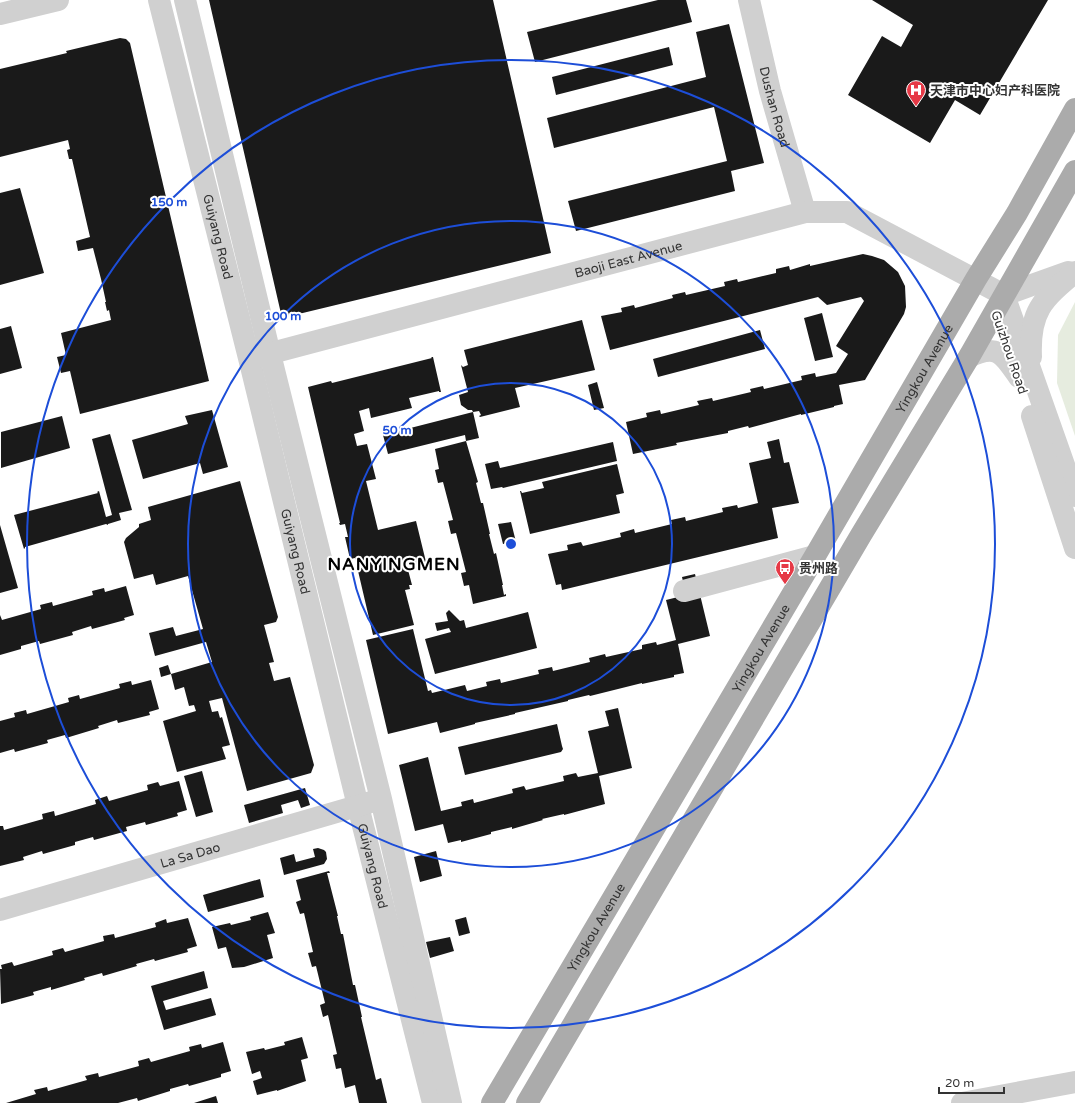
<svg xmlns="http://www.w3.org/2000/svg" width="1075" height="1103" viewBox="0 0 1075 1103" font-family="'Varela Round','Noto Sans SC',sans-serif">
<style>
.green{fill:#e6ecdf}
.building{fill:#1a1a1a}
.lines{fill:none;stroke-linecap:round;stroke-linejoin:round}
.minor{stroke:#d0d0d0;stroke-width:22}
.major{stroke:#ababab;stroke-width:22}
.ring{fill:none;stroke:#1d4ed8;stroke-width:2}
.labels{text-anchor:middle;stroke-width:4;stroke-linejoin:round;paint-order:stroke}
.poi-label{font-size:13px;font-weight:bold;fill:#333;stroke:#fff;text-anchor:start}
.street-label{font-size:13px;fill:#333;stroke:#fff}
.district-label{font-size:17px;font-weight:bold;letter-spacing:1px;fill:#000;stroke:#fff}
.centre{fill:#1d4ed8;stroke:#fff;stroke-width:2}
.ring-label{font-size:12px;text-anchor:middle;font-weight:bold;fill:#1d4ed8;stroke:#fff;stroke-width:4;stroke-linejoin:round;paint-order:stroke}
</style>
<rect width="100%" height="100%" fill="#fff"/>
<path class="green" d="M 1075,302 L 1075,436 L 1057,383 L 1058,335 Z"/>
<path class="building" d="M 209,0 L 493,0 L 551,253 L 282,318 Z
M 658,0 L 686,0 L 692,22 L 535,62 L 527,32 Z
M 872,0 L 1048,0 L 980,115 L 955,100 L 930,143 L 848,95 L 882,36 L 901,47 L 913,25 Z
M 729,24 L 764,163 L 731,171 L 735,191 L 576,231 L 568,201 L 727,161 L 714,107 L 554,148 L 547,118 L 706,77 L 696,32 Z
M 120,38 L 126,39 L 130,43 L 209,381 L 80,414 L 70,371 L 61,373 L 57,357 L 66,355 L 61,333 L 111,320 L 109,310 L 107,311 L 105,302 L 106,302 L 101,279 L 93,248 L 78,251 L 76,241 L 90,237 L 72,159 L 69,159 L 67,150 L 70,149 L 68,140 L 0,157 L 0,69 L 67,53 L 66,51 Z
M 669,47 L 673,65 L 556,95 L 552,77 Z
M 20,188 L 44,273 L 0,285 L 0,193 Z
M 863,254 L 872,256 L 884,260 L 898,272 L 905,286 L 906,307 L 904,314 L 865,380 L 839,385 L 843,404 L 834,406 L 834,407 L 801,415 L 801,414 L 749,428 L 748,426 L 728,431 L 728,433 L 676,443 L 677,445 L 633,454 L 626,422 L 647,417 L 646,413 L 660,410 L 661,414 L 699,405 L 697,401 L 712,398 L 713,401 L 751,392 L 750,389 L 763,386 L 764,389 L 802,380 L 801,376 L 815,373 L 816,377 L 836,373 L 848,354 L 836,346 L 864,301 L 861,297 L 827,305 L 818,297 L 610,350 L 601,316 L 622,312 L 621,308 L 634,305 L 635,308 L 673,298 L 672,295 L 685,292 L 686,295 L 725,286 L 724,282 L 737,279 L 738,282 L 776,273 L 776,269 L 789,266 L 790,270 L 810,264 L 810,266 Z
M 822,313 L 833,357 L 815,361 L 804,318 Z
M 582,320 L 595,370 L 515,388 L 520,407 L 480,417 L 479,416 L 481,415 L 479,411 L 473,412 L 472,410 L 468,410 L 461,405 L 459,395 L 468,392 L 461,365 L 463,367 L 468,365 L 464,350 Z
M 11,326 L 22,368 L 0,374 L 0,329 Z
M 760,330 L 765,349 L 658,377 L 653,359 Z
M 431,357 L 433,357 L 441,392 L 439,392 L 439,391 L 409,398 L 412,408 L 371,418 L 369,408 L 359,411 L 364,431 L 354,434 L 357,446 L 367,444 L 376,479 L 366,481 L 378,530 L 416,521 L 426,562 L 407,566 L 412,585 L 409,585 L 410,589 L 405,590 L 414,625 L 373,635 L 355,558 L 350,559 L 345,537 L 348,537 L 345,524 L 340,525 L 339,523 L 340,523 L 308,387 L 331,381 L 332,383 L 432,358 Z
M 597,382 L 604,408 L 594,410 L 588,385 Z
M 212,410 L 228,467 L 203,474 L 200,463 L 143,479 L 132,440 L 188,424 L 185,416 Z
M 473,412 L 479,438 L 466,441 L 465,435 L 388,454 L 383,435 Z
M 62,416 L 70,448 L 1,468 L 1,432 Z
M 110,434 L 132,510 L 119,513 L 121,520 L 108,524 L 108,525 L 106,524 L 25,547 L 25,548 L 24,549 L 14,515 L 98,493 L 97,492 L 99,491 L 106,517 L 112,515 L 92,439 Z
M 779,439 L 784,463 L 789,462 L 799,503 L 772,508 L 778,538 L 562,590 L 561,584 L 556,585 L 548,554 L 568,550 L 567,545 L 581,542 L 583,546 L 621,537 L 620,533 L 634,529 L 635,533 L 672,524 L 671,520 L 685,517 L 686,521 L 723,512 L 722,508 L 737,505 L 738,508 L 758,503 L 749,463 L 771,458 L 767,442 Z
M 466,441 L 478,482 L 476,483 L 481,503 L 483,503 L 490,534 L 489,534 L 494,554 L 496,553 L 503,585 L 502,585 L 504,595 L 506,594 L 506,596 L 473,604 L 469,585 L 464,586 L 461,573 L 466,572 L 456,533 L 451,534 L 448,521 L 453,520 L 443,482 L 438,483 L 435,470 L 439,469 L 435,449 Z
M 613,442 L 617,461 L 503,488 L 502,487 L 491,489 L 485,464 L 498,461 L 500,468 Z
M 617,464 L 624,493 L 616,495 L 620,513 L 530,534 L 520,491 L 521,491 L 522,493 L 544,488 L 542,482 Z
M 240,481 L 278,617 L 276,622 L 264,625 L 274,662 L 269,663 L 274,681 L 290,677 L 314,765 L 311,773 L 247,791 L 222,698 L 209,701 L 212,712 L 218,711 L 220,718 L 222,717 L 230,745 L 222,747 L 226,759 L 177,772 L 163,721 L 196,711 L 194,705 L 189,706 L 184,687 L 175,690 L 171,674 L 212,662 L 206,642 L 155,656 L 149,633 L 173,627 L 176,636 L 203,629 L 188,576 L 156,585 L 153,574 L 134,579 L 124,542 L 126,538 L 139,527 L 139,524 L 151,520 L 148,507 Z
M 511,522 L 516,542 L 503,544 L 498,524 Z
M 0,525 L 18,588 L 0,593 Z
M 695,574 L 710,636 L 678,644 L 684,673 L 674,675 L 674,677 L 642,684 L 642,683 L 590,696 L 589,695 L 568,700 L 568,701 L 515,713 L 515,714 L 475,723 L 475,724 L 440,733 L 437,722 L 388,734 L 366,640 L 413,629 L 428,691 L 431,690 L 432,693 L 465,685 L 467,691 L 487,686 L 486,682 L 500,679 L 501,683 L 539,674 L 538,670 L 552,667 L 553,671 L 590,662 L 589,658 L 605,654 L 606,657 L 642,649 L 642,645 L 656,642 L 657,645 L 676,640 L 666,600 L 686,595 L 682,577 Z
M 126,586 L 134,615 L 124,618 L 125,620 L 92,629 L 91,626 L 72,632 L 73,635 L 40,644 L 39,641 L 21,646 L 21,649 L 0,655 L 0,615 L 2,620 L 41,609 L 40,605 L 52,602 L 53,606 L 93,595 L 92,591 L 104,588 L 105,592 Z
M 449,610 L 460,621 L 464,620 L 466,628 L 528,612 L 537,648 L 435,674 L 425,639 L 451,632 L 449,628 L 437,631 L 435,623 L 448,621 L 446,613 Z
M 168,665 L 171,674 L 161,677 L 159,668 Z
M 151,680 L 159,709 L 149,712 L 150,715 L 118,723 L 117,720 L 98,726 L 99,728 L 66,738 L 65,735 L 47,740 L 48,743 L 15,752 L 14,749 L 0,753 L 0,721 L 15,717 L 14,713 L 26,710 L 27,714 L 69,702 L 68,698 L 79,695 L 80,699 L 120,688 L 119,684 L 131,681 L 132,685 Z
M 618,708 L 632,768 L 599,776 L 605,804 L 564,815 L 564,814 L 542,819 L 543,820 L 512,829 L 512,827 L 491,832 L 491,834 L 461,842 L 461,840 L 448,843 L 443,824 L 415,831 L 399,765 L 428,757 L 441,811 L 462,806 L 461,802 L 473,799 L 474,803 L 513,793 L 512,789 L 524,786 L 526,790 L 564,781 L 563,776 L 576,773 L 578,777 L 598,773 L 588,731 L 609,726 L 605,711 Z
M 557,724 L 562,746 L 563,749 L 561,752 L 465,775 L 458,747 Z
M 202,771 L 213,812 L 196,817 L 184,776 Z
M 179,781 L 187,810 L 177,813 L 178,816 L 146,825 L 145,822 L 126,827 L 127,831 L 94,840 L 93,837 L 75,842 L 75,845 L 43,854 L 42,851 L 23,857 L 24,860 L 0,866 L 0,826 L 3,826 L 4,830 L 43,819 L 42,814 L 54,811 L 55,816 L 96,804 L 95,800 L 107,796 L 109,801 L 148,790 L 147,785 L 158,782 L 160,786 Z
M 305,788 L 310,805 L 301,808 L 298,800 L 281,805 L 283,813 L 249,823 L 244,805 Z
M 318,848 L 324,850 L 326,852 L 327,859 L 324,864 L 284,875 L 280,858 L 294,854 L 296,862 L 315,857 L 313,849 Z
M 436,851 L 442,876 L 420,882 L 414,857 Z
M 329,871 L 330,873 L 327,873 L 338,916 L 337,916 L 341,934 L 343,934 L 353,985 L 355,985 L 362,1017 L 361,1017 L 376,1080 L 381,1078 L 387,1103 L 359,1103 L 355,1085 L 345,1088 L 341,1068 L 336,1069 L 333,1055 L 337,1054 L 328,1015 L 323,1017 L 320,1005 L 325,1003 L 316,966 L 312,967 L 308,953 L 313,952 L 304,913 L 300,914 L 296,902 L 301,900 L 296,880 Z
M 260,879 L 264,897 L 208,912 L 203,895 Z
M 268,912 L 275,933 L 267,935 L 273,958 L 244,967 L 232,968 L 226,947 L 218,949 L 212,927 L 230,923 L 231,925 L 251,920 L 250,917 Z
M 466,917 L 470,933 L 459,936 L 455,920 Z
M 188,918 L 197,946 L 187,949 L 188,952 L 155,961 L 154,959 L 136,964 L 137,966 L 103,976 L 102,973 L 84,978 L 85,980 L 51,990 L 51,987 L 33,992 L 34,995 L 1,1004 L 0,969 L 2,969 L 1,965 L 12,962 L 14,966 L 53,955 L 52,951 L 63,948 L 65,952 L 104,941 L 103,936 L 114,934 L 115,938 L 156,927 L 155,923 L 166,919 L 167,923 Z
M 450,937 L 454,951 L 430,958 L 426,942 Z
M 204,971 L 208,988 L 163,1001 L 166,1010 L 211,998 L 216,1015 L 164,1030 L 151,986 Z
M 302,1037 L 308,1058 L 301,1060 L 306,1081 L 277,1091 L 277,1090 L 257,1095 L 253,1081 L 262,1078 L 260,1071 L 252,1074 L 246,1052 L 264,1048 L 265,1050 L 285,1045 L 284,1042 Z
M 223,1042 L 231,1071 L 221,1074 L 221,1077 L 189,1086 L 188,1084 L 170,1089 L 170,1091 L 138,1101 L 137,1098 L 118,1103 L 6,1103 L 36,1094 L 34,1090 L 47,1087 L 48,1091 L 87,1080 L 85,1076 L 98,1073 L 99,1077 L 139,1066 L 138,1061 L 149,1058 L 151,1062 L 190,1051 L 189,1047 L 201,1044 L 202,1048 Z
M 216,1096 L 218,1103 L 194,1103 Z"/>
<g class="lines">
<g class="minor">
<path id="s1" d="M 159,0 L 249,358 L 358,806 L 433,1103"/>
<path d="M 185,0 L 270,354 L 381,799 L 451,1103"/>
<path id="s2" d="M 749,0 L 770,91 L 805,212"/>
<path d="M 0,14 L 58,0"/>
<path d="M 1004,295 L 1068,272"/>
<path id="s3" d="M 256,357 L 805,212 L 847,212 L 1004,295 L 1075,496"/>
<path d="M 969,357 C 998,343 1003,354 1019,377"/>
<path d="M 1031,357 C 1029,311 1042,300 1075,272"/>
<path d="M 1032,416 L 1075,548"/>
<path d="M 684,591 L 815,556"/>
<path id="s4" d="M 0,910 L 371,802"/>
<path d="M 962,1103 L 1075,1082"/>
</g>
<g class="major">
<path id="s5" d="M 492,1103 L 815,556 L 976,279 L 1017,213 L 1075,109"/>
<path d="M 527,1103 L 861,535 L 969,357 L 1075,171"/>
</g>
</g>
<g class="ring">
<circle cx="511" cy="544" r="161"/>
<circle cx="511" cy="544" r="323"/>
<circle cx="511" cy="544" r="484"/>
</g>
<defs>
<g id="hospital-pin" transform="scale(1)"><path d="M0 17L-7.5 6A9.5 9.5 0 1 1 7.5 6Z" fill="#e63946" stroke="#fff"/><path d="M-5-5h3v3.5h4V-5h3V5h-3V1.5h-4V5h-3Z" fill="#fff"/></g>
<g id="bus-pin" transform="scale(1)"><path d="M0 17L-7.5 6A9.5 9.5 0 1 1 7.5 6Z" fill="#e63946" stroke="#fff"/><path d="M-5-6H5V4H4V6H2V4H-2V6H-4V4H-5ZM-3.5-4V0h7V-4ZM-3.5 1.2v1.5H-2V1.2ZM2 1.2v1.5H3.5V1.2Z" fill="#fff"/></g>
</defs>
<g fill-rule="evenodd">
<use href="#hospital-pin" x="916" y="90"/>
<use href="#bus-pin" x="785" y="568"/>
</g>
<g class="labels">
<g class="poi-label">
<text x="930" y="95">天津市中心妇产科医院</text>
<text x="799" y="573">贵州路</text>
</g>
<g class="street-label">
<text dy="5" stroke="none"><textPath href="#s2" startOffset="110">Dushan Road</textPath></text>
<text dy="5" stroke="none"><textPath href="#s1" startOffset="244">Guiyang Road</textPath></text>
<text dy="5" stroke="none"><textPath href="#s3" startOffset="385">Baoji East Avenue</textPath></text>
<text transform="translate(1010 352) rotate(71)" y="5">Guizhou Road</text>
<text dy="5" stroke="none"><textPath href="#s5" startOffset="852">Yingkou Avenue</textPath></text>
<text dy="5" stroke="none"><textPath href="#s1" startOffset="568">Guiyang Road</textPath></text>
<text dy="5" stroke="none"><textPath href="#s5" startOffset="528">Yingkou Avenue</textPath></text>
<text dy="5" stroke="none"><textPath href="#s4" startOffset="198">La Sa Dao</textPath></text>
<text dy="5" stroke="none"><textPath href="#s1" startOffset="892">Guiyang Road</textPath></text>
<text dy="5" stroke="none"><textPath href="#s5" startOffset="204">Yingkou Avenue</textPath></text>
</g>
<g class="district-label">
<text x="394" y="570">NANYINGMEN</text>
</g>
</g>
<circle cx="511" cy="544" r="6" class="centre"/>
<g class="ring-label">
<text x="169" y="206">150 m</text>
<text x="283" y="320">100 m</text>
<text x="397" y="434">50 m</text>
</g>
<path d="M939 1087v6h65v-6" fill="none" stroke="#333333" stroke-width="2"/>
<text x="945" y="1087" font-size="12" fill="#333333" stroke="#ffffff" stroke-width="3" paint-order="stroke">20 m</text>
</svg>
